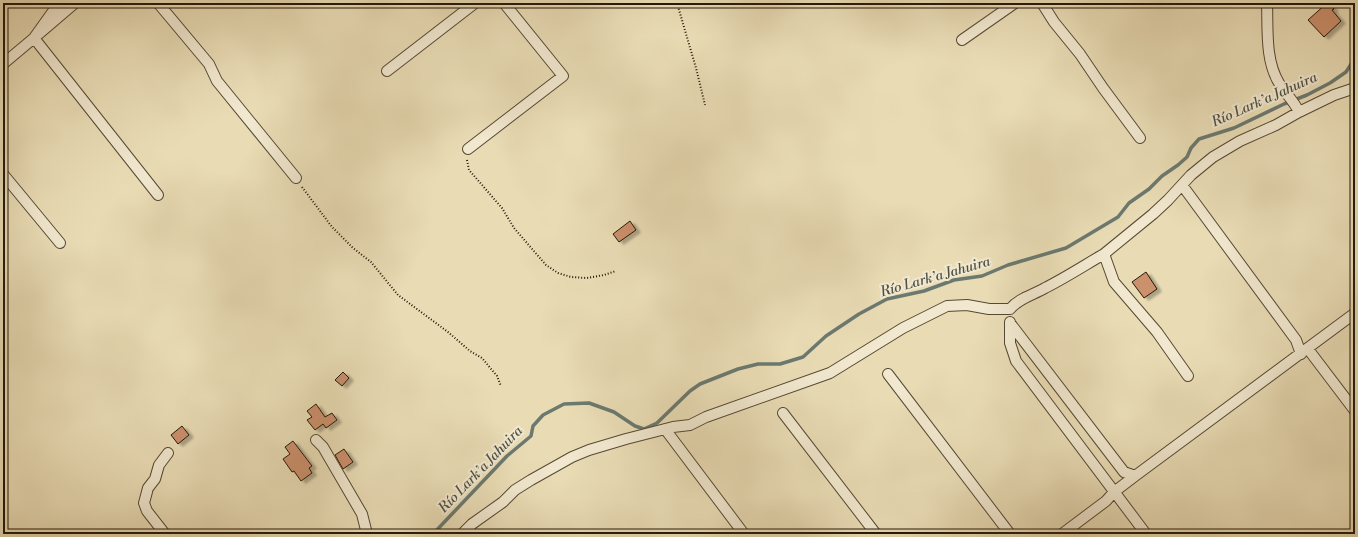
<svg xmlns="http://www.w3.org/2000/svg" width="1358" height="537" viewBox="0 0 1358 537" font-family="'Libre Bodoni',serif">
<style>
.lines{fill:none;stroke-linecap:round;stroke-linejoin:round}
.stream{stroke:#6b7970;stroke-width:3.5}
.building{fill:#cb906c;stroke:#241808;filter:url(#shadow)}
.minor-casing{stroke:#554933;stroke-width:12}
.path{stroke:#241808;stroke-width:2;stroke-dasharray:1 2;stroke-linecap:butt}
.minor{stroke:#f1e8cf;stroke-width:10}
.labels{text-anchor:middle;stroke-width:4;stroke-linejoin:round;paint-order:stroke}
.water-label{font-size:14px;font-style:italic;fill:#4d5145;stroke:#f1e8cf}
</style>
<defs>
<filter id="shadow"><feDropShadow dx="4.5" dy="2.5" stdDeviation="1" flood-color="#0004"/></filter>
</defs>
<rect width="100%" height="100%" fill="#e9dcb5"/>
<filter id="stains"><feTurbulence type="fractalNoise" baseFrequency=".005" numOctaves="4"/><feColorMatrix values="0 0 0 0 .2 0 0 0 0 .09 0 0 0 0 .02 0 0 0 .5 -.17"/></filter>
<radialGradient id="worn" r=".72"><stop offset=".6" stop-color="#630" stop-opacity="0"/><stop offset="1" stop-color="#630" stop-opacity=".3"/></radialGradient>
<g class="lines">
<path class="stream" d="M 433,534 L 507,456 L 531,436 L 533,426 L 543,415 L 564,404 L 589,403 L 614,412 L 635,426 L 644,429 L 657,423 L 690,391 L 700,384 L 738,369 L 758,364 L 780,364 L 803,357 L 826,336 L 859,314 L 887,299 L 924,291 L 954,280 L 982,276 L 1008,265 L 1066,248 L 1118,217 L 1129,203 L 1149,189 L 1162,176 L 1178,165 L 1187,157 L 1191,148 L 1199,139 L 1234,128 L 1284,104 L 1307,95 L 1330,83 L 1346,72 L 1355,58"/>
</g>
<path class="building" d="M 1327,3 L 1329,3 L 1334,9 L 1332,10 L 1341,21 L 1324,37 L 1308,20 Z
M 630,221 L 636,230 L 619,242 L 613,234 Z
M 1146,272 L 1157,289 L 1144,298 L 1132,282 Z
M 343,372 L 349,378 L 342,386 L 335,380 Z
M 316,404 L 325,417 L 332,413 L 337,420 L 326,428 L 323,424 L 315,430 L 307,420 L 312,417 L 307,411 Z
M 182,426 L 189,435 L 178,444 L 171,435 Z
M 293,441 L 312,466 L 309,468 L 312,473 L 301,481 L 294,471 L 292,472 L 283,459 L 290,454 L 285,447 Z
M 344,449 L 353,462 L 343,469 L 335,455 Z"/>
<g class="lines">
<g class="minor-casing">
<path id="minor" d="M 75,3 L 34,38 L 158,195
M 158,3 L 209,64 L 217,81 L 296,178
M 1042,3 L 1054,22 L 1080,54 L 1103,88 L 1140,138
M 1267,3 C 1268,29 1265,60 1279,83 C 1285,93 1294,101 1299,112
M 962,40 L 1015,3
M 3,64 L 34,38 L 59,3
M 387,71 L 475,3
M 468,149 L 563,76 L 504,3
M 3,174 L 60,243
M 1182,185 L 1296,340 L 1301,354
M 1010,322 L 1010,343 L 1016,361 L 1146,534
M 1010,323 L 1124,472 L 1135,476 L 1355,313
M 1308,349 L 1355,411
M 888,374 L 1010,534
M 1188,376 L 1157,332 L 1114,282 L 1104,254 L 1153,214 L 1168,200 L 1191,175 L 1213,157 L 1240,141 L 1276,125 L 1299,112 L 1334,95 L 1355,88
M 783,413 L 876,534
M 665,429 L 744,534
M 316,440 L 323,447 L 362,514 L 367,534
M 165,534 L 147,511 L 144,503 L 148,488 L 155,479 L 159,465 L 168,453
M 462,534 L 472,524 L 503,502 L 515,490 L 531,480 L 572,457 L 589,450 L 626,439 L 673,427 L 690,425 L 706,417 L 830,373 L 903,328 L 947,306 L 967,305 L 989,309 L 1010,309 C 1019,298 1033,295 1045,288 C 1065,278 1085,265 1104,254
M 1062,534 L 1106,501 L 1114,492 L 1135,476"/>
</g>
<path class="path" d="M 677,3 L 696,68 L 705,105
M 467,160 L 469,170 L 502,208 L 514,228 L 546,265 L 558,273 L 571,277 L 587,278 L 604,275 L 616,271
M 302,187 L 332,227 L 353,248 L 371,262 L 398,295 L 448,332 L 470,351 L 482,358 L 497,376 L 501,386"/>
<use href="#minor" class="minor"/>
</g>
<g class="labels">
<g class="water-label">
<text transform="translate(1264 99) rotate(-24)" y="5">Río Lark’a Jahuira</text>
<text transform="translate(935 276) rotate(-16)" y="5">Río Lark’a Jahuira</text>
<text transform="translate(480 469) rotate(-46)" y="5">Río Lark’a Jahuira</text>
</g>
</g>
<rect width="1358" height="537" fill="none" stroke="#e9dcb5" stroke-width="16"/>
<rect x="4" y="4" width="1350" height="529" fill="none" stroke="#241808" stroke-width="2"/>
<rect x="8" y="8" width="1342" height="521" fill="none" stroke="#241808"/>
<rect width="100%" height="100%" filter="url(#stains)"/>
<rect width="100%" height="100%" fill="url(#worn)"/>
</svg>
